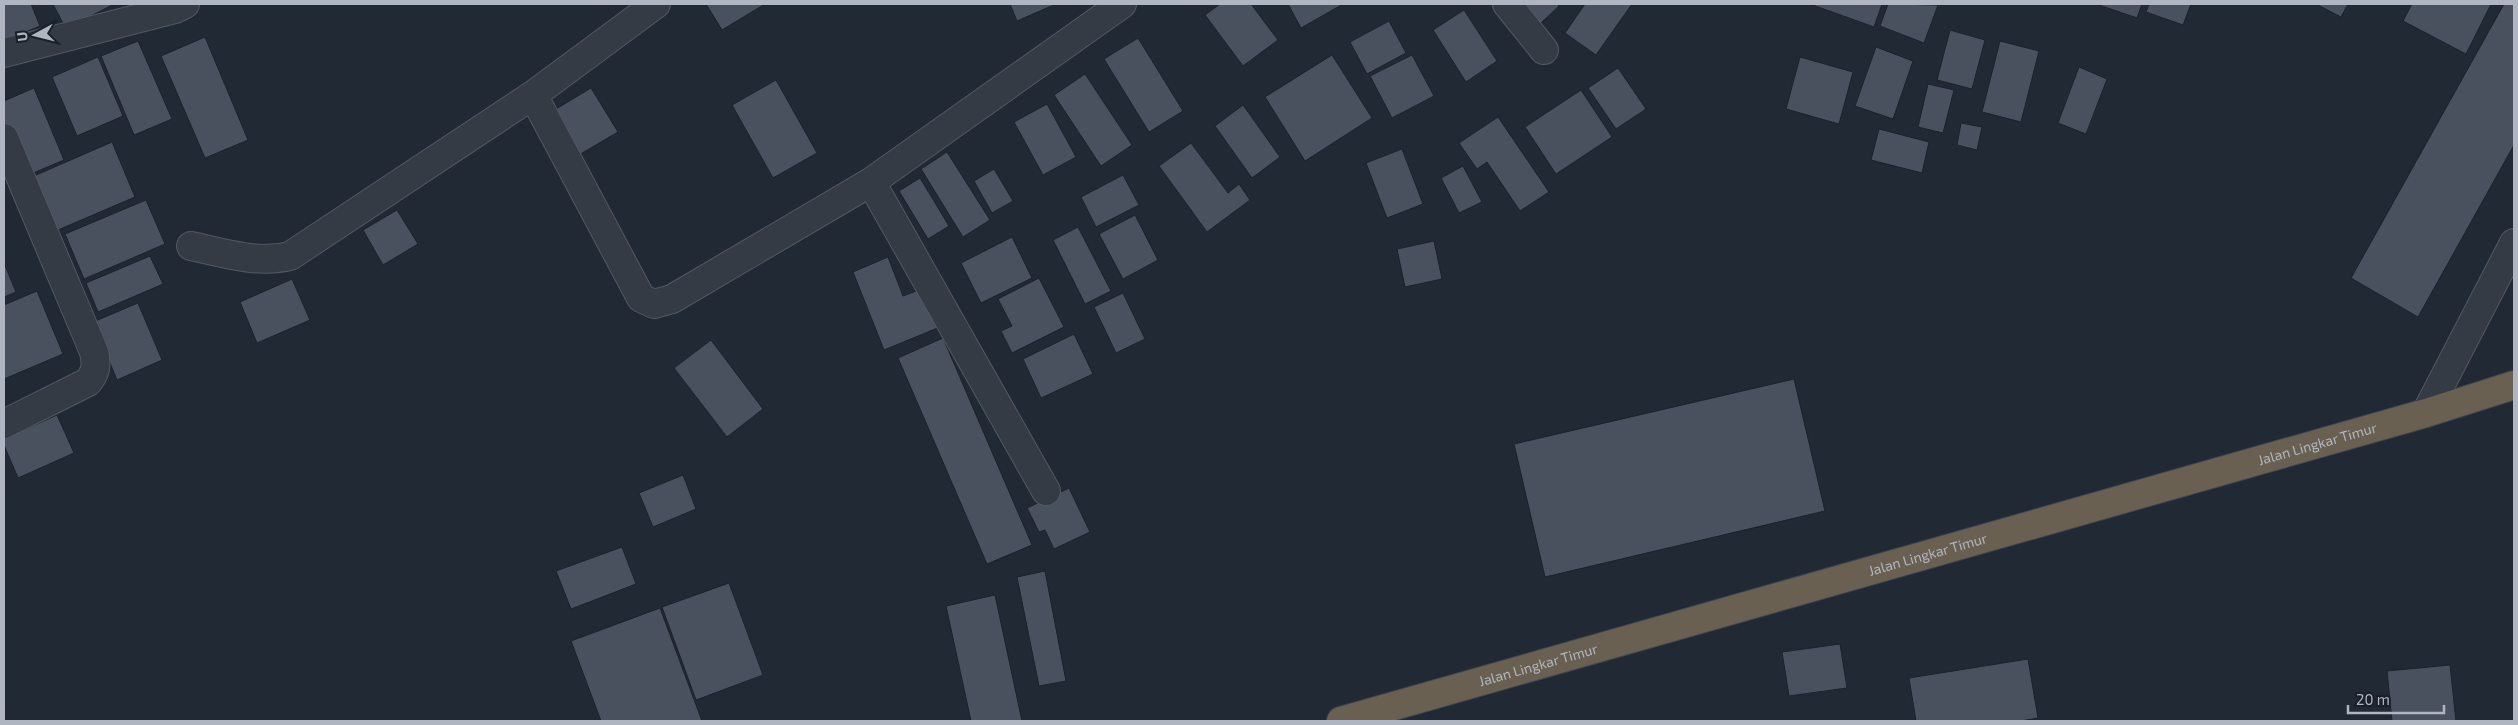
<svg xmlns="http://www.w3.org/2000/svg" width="2518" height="725" viewBox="0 0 2518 725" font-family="'Exo 2',sans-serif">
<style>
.building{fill:#48515d;stroke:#1c222b}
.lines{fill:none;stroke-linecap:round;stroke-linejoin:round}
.street-casing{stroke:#525963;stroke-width:30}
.highway-casing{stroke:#3f464f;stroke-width:30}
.street{stroke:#343b45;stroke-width:28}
.highway{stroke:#6a6052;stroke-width:28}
.labels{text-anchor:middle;stroke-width:4;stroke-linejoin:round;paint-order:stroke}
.street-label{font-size:14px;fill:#afb6c2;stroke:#1a2029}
</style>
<rect width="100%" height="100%" fill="#212934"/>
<path class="building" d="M 4,4 L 31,4 L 40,26 L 4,41 Z
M 53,4 L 114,4 L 66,29 Z
M 706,4 L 765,4 L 722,30 Z
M 1010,4 L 1056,4 L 1017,21 Z
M 1220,4 L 1251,4 L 1278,40 L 1243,66 L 1205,15 Z
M 1288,4 L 1343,4 L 1301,28 Z
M 1521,4 L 1557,4 L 1559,6 L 1540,24 Z
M 1585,4 L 1632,4 L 1596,55 L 1565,33 Z
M 1810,4 L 1882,4 L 1874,27 Z
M 1888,4 L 1938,5 L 1924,43 L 1880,26 Z
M 2096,4 L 2142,4 L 2137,18 Z
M 2149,4 L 2191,4 L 2183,25 L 2146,12 Z
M 2316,4 L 2348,4 L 2341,17 Z
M 2412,4 L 2491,4 L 2466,54 L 2403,21 Z
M 2504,4 L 2514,4 L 2514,145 L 2418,317 L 2351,278 Z
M 1464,10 L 1497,61 L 1466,82 L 1433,30 Z
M 1389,21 L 1406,53 L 1367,74 L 1350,42 Z
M 1950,30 L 1985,40 L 1972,89 L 1937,80 Z
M 205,37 L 248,140 L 205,158 L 161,56 Z
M 1138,38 L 1183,111 L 1149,132 L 1104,59 Z
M 138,41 L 172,119 L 134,135 L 101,56 Z
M 2000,41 L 2039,51 L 2021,122 L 1982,112 Z
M 1876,47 L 1913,61 L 1893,119 L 1855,106 Z
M 1332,55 L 1372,118 L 1305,161 L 1265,97 Z
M 1412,55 L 1434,96 L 1392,118 L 1370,76 Z
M 98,57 L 123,116 L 77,136 L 52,77 Z
M 1800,57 L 1853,72 L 1839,124 L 1786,109 Z
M 2079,67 L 2107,79 L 2086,134 L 2058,123 Z
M 1618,68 L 1646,109 L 1616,129 L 1588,88 Z
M 1085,74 L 1132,145 L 1101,166 L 1054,95 Z
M 776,80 L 817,153 L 773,178 L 732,105 Z
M 1928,84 L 1954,90 L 1943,133 L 1918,127 Z
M 34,88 L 64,160 L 26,176 L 4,123 L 4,101 Z
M 591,88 L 618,132 L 577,156 L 551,112 Z
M 1581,90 L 1612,137 L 1556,174 L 1525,127 Z
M 1047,104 L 1076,157 L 1043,175 L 1014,122 Z
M 1243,105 L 1280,157 L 1252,178 L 1215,126 Z
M 1498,117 L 1549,192 L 1520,211 L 1487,162 L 1477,169 L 1459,143 Z
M 1961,123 L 1982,127 L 1977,150 L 1957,145 Z
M 1879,129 L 1929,142 L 1922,173 L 1871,160 Z
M 112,142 L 135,197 L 51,233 L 27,179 Z
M 1191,143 L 1228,193 L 1239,184 L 1250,200 L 1207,232 L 1159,166 Z
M 1402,149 L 1423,204 L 1387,218 L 1366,163 Z
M 947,152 L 990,220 L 963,237 L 921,169 Z
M 1463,166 L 1482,202 L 1459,213 L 1441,178 Z
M 994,169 L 1013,201 L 992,213 L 974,181 Z
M 1123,175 L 1139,205 L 1096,227 L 1081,197 Z
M 920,178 L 949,226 L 928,239 L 899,191 Z
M 146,200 L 165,244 L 84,279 L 65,234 Z
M 397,210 L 418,244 L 383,265 L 363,230 Z
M 1135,215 L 1158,260 L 1123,279 L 1099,234 Z
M 1078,227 L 1111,291 L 1085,304 L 1053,240 Z
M 1012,237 L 1032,278 L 981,303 L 961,263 Z
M 1434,241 L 1442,279 L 1405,287 L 1397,249 Z
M 150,256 L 163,284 L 98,312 L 86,283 Z
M 888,257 L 903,296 L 924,288 L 940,327 L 884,350 L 853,272 Z
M 4,263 L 16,292 L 4,297 Z
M 1039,278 L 1064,327 L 1012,353 L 1001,331 L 1012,326 L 998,299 Z
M 292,279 L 310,320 L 257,343 L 240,302 Z
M 37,291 L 63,354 L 4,379 L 4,305 Z
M 1123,293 L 1145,339 L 1116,353 L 1094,307 Z
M 138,303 L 162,360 L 117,380 L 93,322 Z
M 1074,334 L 1093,374 L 1041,398 L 1023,359 Z
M 943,338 L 1032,545 L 987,564 L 898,358 Z
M 711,340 L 763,409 L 727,437 L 674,368 Z
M 1794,379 L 1825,511 L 1545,577 L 1514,444 Z
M 57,415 L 74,453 L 18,478 L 4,445 L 4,439 Z
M 683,475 L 696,509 L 653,527 L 639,493 Z
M 1069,488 L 1090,532 L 1054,549 L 1045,530 L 1039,532 L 1027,508 Z
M 622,547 L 636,584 L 571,609 L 556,571 Z
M 1045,571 L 1066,681 L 1039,686 L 1017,577 Z
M 729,583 L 763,675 L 696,700 L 662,607 Z
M 995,595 L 1022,721 L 971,721 L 946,606 Z
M 660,608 L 702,721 L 601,721 L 571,641 Z
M 1840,644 L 1847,688 L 1789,696 L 1782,652 Z
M 2028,659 L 2038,718 L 2020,721 L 1916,721 L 1909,678 Z
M 2450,665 L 2456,721 L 2392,721 L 2387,671 Z"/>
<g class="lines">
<g class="street-casing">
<path id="street" d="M 1507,4 L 1544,50
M 4,53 L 175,9 L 185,4
M 533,95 L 641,298 L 654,304 L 672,299 L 871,182 L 1122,4
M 4,138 L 94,352 C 97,365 96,372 88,382 L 4,424
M 871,182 L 1046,491
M 191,246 C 224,253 257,264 290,256 L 533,95 L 656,4
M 2426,413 L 2514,243"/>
</g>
<g class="highway-casing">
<g id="highway">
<path id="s1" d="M 1341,721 L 2426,413 L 2514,385"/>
</g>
</g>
<use href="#street" class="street"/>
<use href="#highway" class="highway"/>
</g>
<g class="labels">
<g class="street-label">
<text dy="5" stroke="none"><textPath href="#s1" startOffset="1015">Jalan Lingkar Timur</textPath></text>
<text dy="5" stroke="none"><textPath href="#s1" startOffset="610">Jalan Lingkar Timur</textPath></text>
<text dy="5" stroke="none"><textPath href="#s1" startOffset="205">Jalan Lingkar Timur</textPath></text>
</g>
</g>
<rect width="2518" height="725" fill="none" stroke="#afb6c2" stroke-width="10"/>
<g transform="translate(35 35) rotate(263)" stroke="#1a2029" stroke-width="4" paint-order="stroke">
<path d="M0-4L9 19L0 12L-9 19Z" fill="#afb6c2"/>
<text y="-8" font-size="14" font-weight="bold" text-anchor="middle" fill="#afb6c2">U</text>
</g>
<path d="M2348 705v8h96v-8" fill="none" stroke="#afb6c2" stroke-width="2.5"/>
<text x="2356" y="705" font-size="15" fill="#afb6c2" stroke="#1a2029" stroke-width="4" paint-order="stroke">20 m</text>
</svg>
